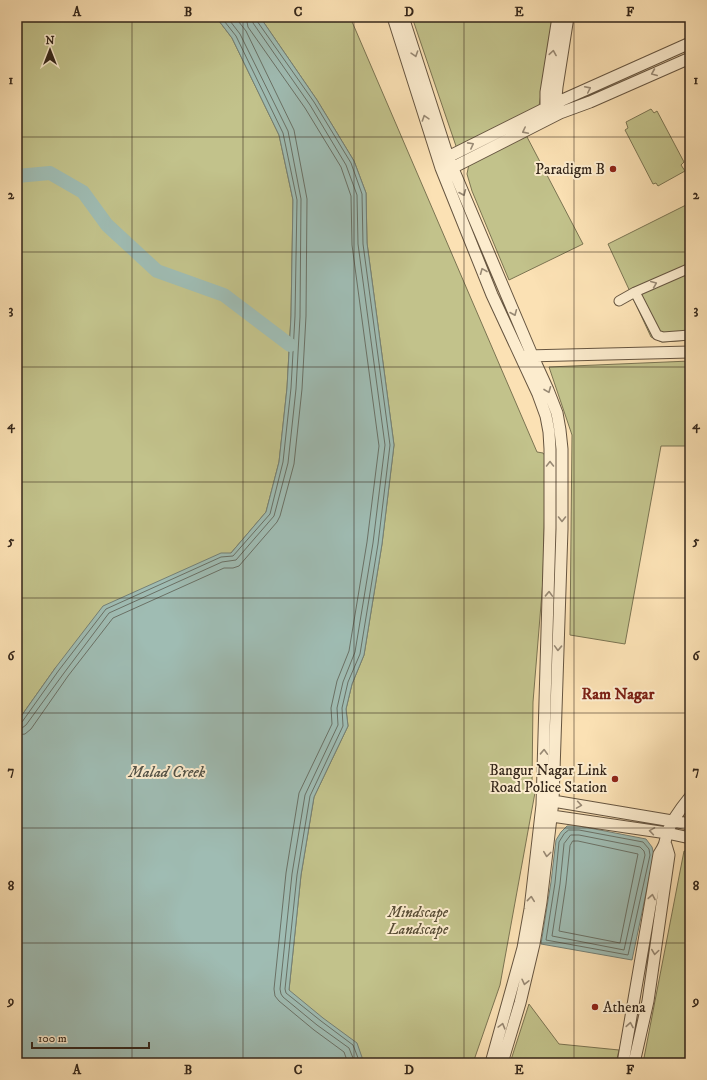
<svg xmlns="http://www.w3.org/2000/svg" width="707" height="1080" viewBox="0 0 707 1080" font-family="'IM FELL DW Pica',serif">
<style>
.green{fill:#c2c28b;stroke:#7b7452}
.water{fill:#9fbcb3;stroke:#748076}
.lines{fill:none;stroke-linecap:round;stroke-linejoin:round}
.shore{stroke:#6a7166;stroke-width:1}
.river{stroke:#9fbcb3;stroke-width:14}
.minor-casing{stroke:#665540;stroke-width:11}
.tertiary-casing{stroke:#665540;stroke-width:13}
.minor{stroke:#fcecce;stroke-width:9}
.tertiary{stroke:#fcecce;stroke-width:11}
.oneway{stroke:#988974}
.grid{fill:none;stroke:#34261a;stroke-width:1;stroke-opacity:0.55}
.poi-dot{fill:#8f2418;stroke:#fcecce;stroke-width:1.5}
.labels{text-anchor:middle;stroke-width:4;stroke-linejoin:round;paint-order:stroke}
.poi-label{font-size:15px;fill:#34261a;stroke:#fcecce;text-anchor:end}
.park-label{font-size:15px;font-style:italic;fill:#584d36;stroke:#fcecce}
.neighbourhood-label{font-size:16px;font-weight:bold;fill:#7a1f14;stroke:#fcecce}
.water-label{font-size:16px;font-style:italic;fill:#545348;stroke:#fcecce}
.neatline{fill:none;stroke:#34261a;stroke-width:1.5}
.grid-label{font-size:13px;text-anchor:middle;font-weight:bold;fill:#34261a}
</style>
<rect width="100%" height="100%" fill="#fbe1b4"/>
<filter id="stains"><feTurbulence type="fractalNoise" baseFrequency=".005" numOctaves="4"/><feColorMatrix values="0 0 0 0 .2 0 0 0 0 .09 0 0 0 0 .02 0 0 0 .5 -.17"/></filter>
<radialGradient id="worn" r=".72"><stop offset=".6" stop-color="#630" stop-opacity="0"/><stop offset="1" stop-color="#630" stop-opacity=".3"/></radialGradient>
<path class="green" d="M 17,17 L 216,17 L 232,38 L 279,135 L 293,200 L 291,316 L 287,388 L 279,462 L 266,512 L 231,553 L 56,667 L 17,722 Z
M 260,17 L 350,17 L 537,452 L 543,453 L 546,457 L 543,580 L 533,702 L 532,783 L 536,787 L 500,985 L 473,1063 L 273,1063 L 289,990 L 301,875 L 314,797 L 348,726 L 346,709 L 352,684 L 364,655 L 382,544 L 394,445 L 367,243 L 366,193 L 354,161 L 317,100 Z
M 412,17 L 554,17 L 539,106 L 457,149 Z
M 651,109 L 654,113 L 657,111 L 684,162 L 681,165 L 685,171 L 658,186 L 656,183 L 653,184 L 625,130 L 628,128 L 626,122 Z
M 526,135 L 583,244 L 509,280 L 472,191 L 467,174 L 469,164 Z
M 690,203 L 690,340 L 662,342 L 651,337 L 608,244 Z
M 690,361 L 690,446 L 661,446 L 625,644 L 570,635 L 572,435 L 549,367 Z
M 684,851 L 690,852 L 690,1063 L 643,1063 Z
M 529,1004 L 559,1044 L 619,1050 L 616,1063 L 510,1063 Z"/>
<path class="water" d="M 216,17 L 260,17 L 317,100 L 354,161 L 366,193 L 367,243 L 394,445 L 382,544 L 364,655 L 352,684 L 346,709 L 348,726 L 314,797 L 301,875 L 289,990 L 323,1018 L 357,1043 L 364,1063 L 17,1063 L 17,722 L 56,667 L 103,606 L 221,553 L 231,553 L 266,512 L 279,462 L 287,388 L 291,316 L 293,200 L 279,135 L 232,38 Z
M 567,826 L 579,826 L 646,839 L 652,847 L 654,855 L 632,960 L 541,944 L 551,882 L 556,840 L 561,832 Z"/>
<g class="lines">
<path class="shore" d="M 246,17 L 248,27 L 305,108 L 341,167 L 351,196 L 352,245 L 379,446 L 367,542 L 349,651 L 337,681 L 331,708 L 332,724 L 299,793 L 286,873 L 274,989 L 275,996 L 279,1001 L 314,1030 L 344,1052 L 348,1063
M 252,17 L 253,23 L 310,105 L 346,165 L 357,195 L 358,244 L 385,445 L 373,543 L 355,652 L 343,682 L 337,708 L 338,725 L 305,795 L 292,874 L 280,989 L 281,994 L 283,997 L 317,1025 L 349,1048 L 355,1063
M 257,17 L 257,21 L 314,102 L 351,163 L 362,194 L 363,244 L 390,445 L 378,544 L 360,654 L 348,682 L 342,708 L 343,726 L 310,796 L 297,875 L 285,989 L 286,993 L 321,1021 L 353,1045 L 360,1063
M 17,724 L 22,722 L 59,670 L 106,609 L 221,557 L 233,556 L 270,514 L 283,462 L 291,388 L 295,316 L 297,200 L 283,133 L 236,36 L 221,17
M 17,729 L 22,728 L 26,725 L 64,673 L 109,613 L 222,562 L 236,560 L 274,516 L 288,463 L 296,389 L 300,317 L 301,199 L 288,131 L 240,34 L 227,17
M 17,735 L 25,734 L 31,729 L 68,676 L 113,618 L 224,568 L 233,568 L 239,566 L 277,522 L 280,516 L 294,464 L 302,389 L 306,316 L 307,199 L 294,130 L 246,31 L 235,17
M 569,830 L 579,830 L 643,842 L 649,849 L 650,855 L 628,955 L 546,940 L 555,883 L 559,842 L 564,834 Z
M 571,835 L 579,835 L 640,847 L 644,851 L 645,855 L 624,950 L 552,936 L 560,884 L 564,844 Z
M 573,841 L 578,841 L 638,854 L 620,943 L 559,931 L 566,884 L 570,846 Z"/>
<path class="river" d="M 17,176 L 50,173 L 83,192 L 107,225 L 157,271 L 224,295 L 290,345"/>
<g class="minor-casing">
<path id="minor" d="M 635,292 L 657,335 L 663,337 L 690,335
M 619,301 L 635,292 L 690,268"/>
</g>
<g class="tertiary-casing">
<path id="tertiary" d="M 393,17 L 441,168 L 492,295 L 538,394 L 546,416 L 549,432 L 550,449 L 550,528 L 542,805 L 530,909 L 523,948 L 491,1063
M 403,17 L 448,157 L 532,355 L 548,390 L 557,413 L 560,430 L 562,449 L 562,529 L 553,801 L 541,902 L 534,944 L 520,1003 L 502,1063
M 559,109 L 556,97 L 557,87 L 568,17
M 546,113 L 546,92 L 558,17
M 445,162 L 448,157 L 558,102 L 690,43
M 445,168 L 452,168 L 560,113 L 590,102 L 690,58
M 526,356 L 690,352
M 548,803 L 553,801 L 690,824
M 547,811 L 552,816 L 667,833 L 690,838
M 623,1063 L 659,854 C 665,845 665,843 667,833 C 672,820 681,808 690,797
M 634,1063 L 648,1001 L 669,855 L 666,845"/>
</g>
<use href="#minor" class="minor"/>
<use href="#tertiary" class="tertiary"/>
</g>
<defs><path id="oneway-chevron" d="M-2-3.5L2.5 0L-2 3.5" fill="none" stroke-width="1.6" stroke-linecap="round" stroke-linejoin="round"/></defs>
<g class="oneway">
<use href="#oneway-chevron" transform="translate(553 53) rotate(-81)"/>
<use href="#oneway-chevron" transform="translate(415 54) rotate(72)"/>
<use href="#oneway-chevron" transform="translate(654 73) rotate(157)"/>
<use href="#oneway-chevron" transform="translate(588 89) rotate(-26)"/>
<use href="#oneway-chevron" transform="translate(425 118) rotate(-108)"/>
<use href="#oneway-chevron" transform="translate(525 131) rotate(153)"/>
<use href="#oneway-chevron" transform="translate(471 145) rotate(-28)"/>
<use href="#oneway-chevron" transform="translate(463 193) rotate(67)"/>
<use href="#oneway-chevron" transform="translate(483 271) rotate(-112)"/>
<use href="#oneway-chevron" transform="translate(654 284) rotate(-23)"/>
<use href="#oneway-chevron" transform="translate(514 313) rotate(67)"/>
<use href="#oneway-chevron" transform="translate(548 390) rotate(68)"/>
<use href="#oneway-chevron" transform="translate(550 464) rotate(-90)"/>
<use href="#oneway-chevron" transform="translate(562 519) rotate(90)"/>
<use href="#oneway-chevron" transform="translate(549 594) rotate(-88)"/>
<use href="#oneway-chevron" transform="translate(558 648) rotate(92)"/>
<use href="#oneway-chevron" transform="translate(544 752) rotate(-88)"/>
<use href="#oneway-chevron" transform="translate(579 805) rotate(9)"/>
<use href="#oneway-chevron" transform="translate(652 831) rotate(-171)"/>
<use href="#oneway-chevron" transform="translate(547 854) rotate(97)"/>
<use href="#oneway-chevron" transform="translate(652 897) rotate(-80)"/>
<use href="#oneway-chevron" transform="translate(531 899) rotate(-84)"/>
<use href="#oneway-chevron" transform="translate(655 952) rotate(98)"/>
<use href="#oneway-chevron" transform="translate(525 982) rotate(103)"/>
<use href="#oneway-chevron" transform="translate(630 1025) rotate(-80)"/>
<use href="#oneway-chevron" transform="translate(502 1026) rotate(-75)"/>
</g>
<path class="grid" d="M 132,17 L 132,1063M 243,17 L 243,1063M 354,17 L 354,1063M 464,17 L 464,1063M 574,17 L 574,1063M 17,137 L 690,137M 17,252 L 690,252M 17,367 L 690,367M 17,482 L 690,482M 17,598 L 690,598M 17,713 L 690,713M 17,828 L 690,828M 17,943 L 690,943"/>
<g class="poi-dot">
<circle cx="613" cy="169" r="4"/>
<circle cx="615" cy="779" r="4"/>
<circle cx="595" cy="1007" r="4"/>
</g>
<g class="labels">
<g class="poi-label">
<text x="605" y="174">Paradigm B</text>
<text x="607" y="775">Bangur Nagar Link<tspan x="607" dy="17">Road Police Station</tspan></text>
<text x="603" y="1012" text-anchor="start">Athena</text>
</g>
<g class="park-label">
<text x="418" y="917">Mindscape<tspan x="418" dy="17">Landscape</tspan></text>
</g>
<g class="neighbourhood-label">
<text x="618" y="699">Ram Nagar</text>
</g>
<g class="water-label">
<text x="167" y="777">Malad Creek</text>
</g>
</g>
<rect width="707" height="1080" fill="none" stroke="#fbe1b4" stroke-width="44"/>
<g transform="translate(50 50)" stroke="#fcecce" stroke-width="3" paint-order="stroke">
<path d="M0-3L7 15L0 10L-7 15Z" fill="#34261a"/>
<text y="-6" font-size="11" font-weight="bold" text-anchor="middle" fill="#34261a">N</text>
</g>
<path d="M32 1042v6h117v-6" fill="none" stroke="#34261a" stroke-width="2"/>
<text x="38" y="1042" font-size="12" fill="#34261a" stroke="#fcecce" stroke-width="3" paint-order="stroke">100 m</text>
<rect x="22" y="22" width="663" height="1036" class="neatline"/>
<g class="grid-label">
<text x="77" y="16">A</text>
<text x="188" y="16">B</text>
<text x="298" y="16">C</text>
<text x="409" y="16">D</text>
<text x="519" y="16">E</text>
<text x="630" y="16">F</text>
<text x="11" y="84">1</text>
<text x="696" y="84">1</text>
<text x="11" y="199">2</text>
<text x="696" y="199">2</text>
<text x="11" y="314">3</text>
<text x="696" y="314">3</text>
<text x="11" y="429">4</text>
<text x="696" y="429">4</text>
<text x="11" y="545">5</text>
<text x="696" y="545">5</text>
<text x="11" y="660">6</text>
<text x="696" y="660">6</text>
<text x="11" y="775">7</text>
<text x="696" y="775">7</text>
<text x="11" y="890">8</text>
<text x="696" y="890">8</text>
<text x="11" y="1005">9</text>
<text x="696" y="1005">9</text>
<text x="77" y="1074">A</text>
<text x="188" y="1074">B</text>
<text x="298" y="1074">C</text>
<text x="409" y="1074">D</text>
<text x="519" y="1074">E</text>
<text x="630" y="1074">F</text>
</g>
<rect width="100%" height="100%" filter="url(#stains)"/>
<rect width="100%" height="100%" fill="url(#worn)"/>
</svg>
